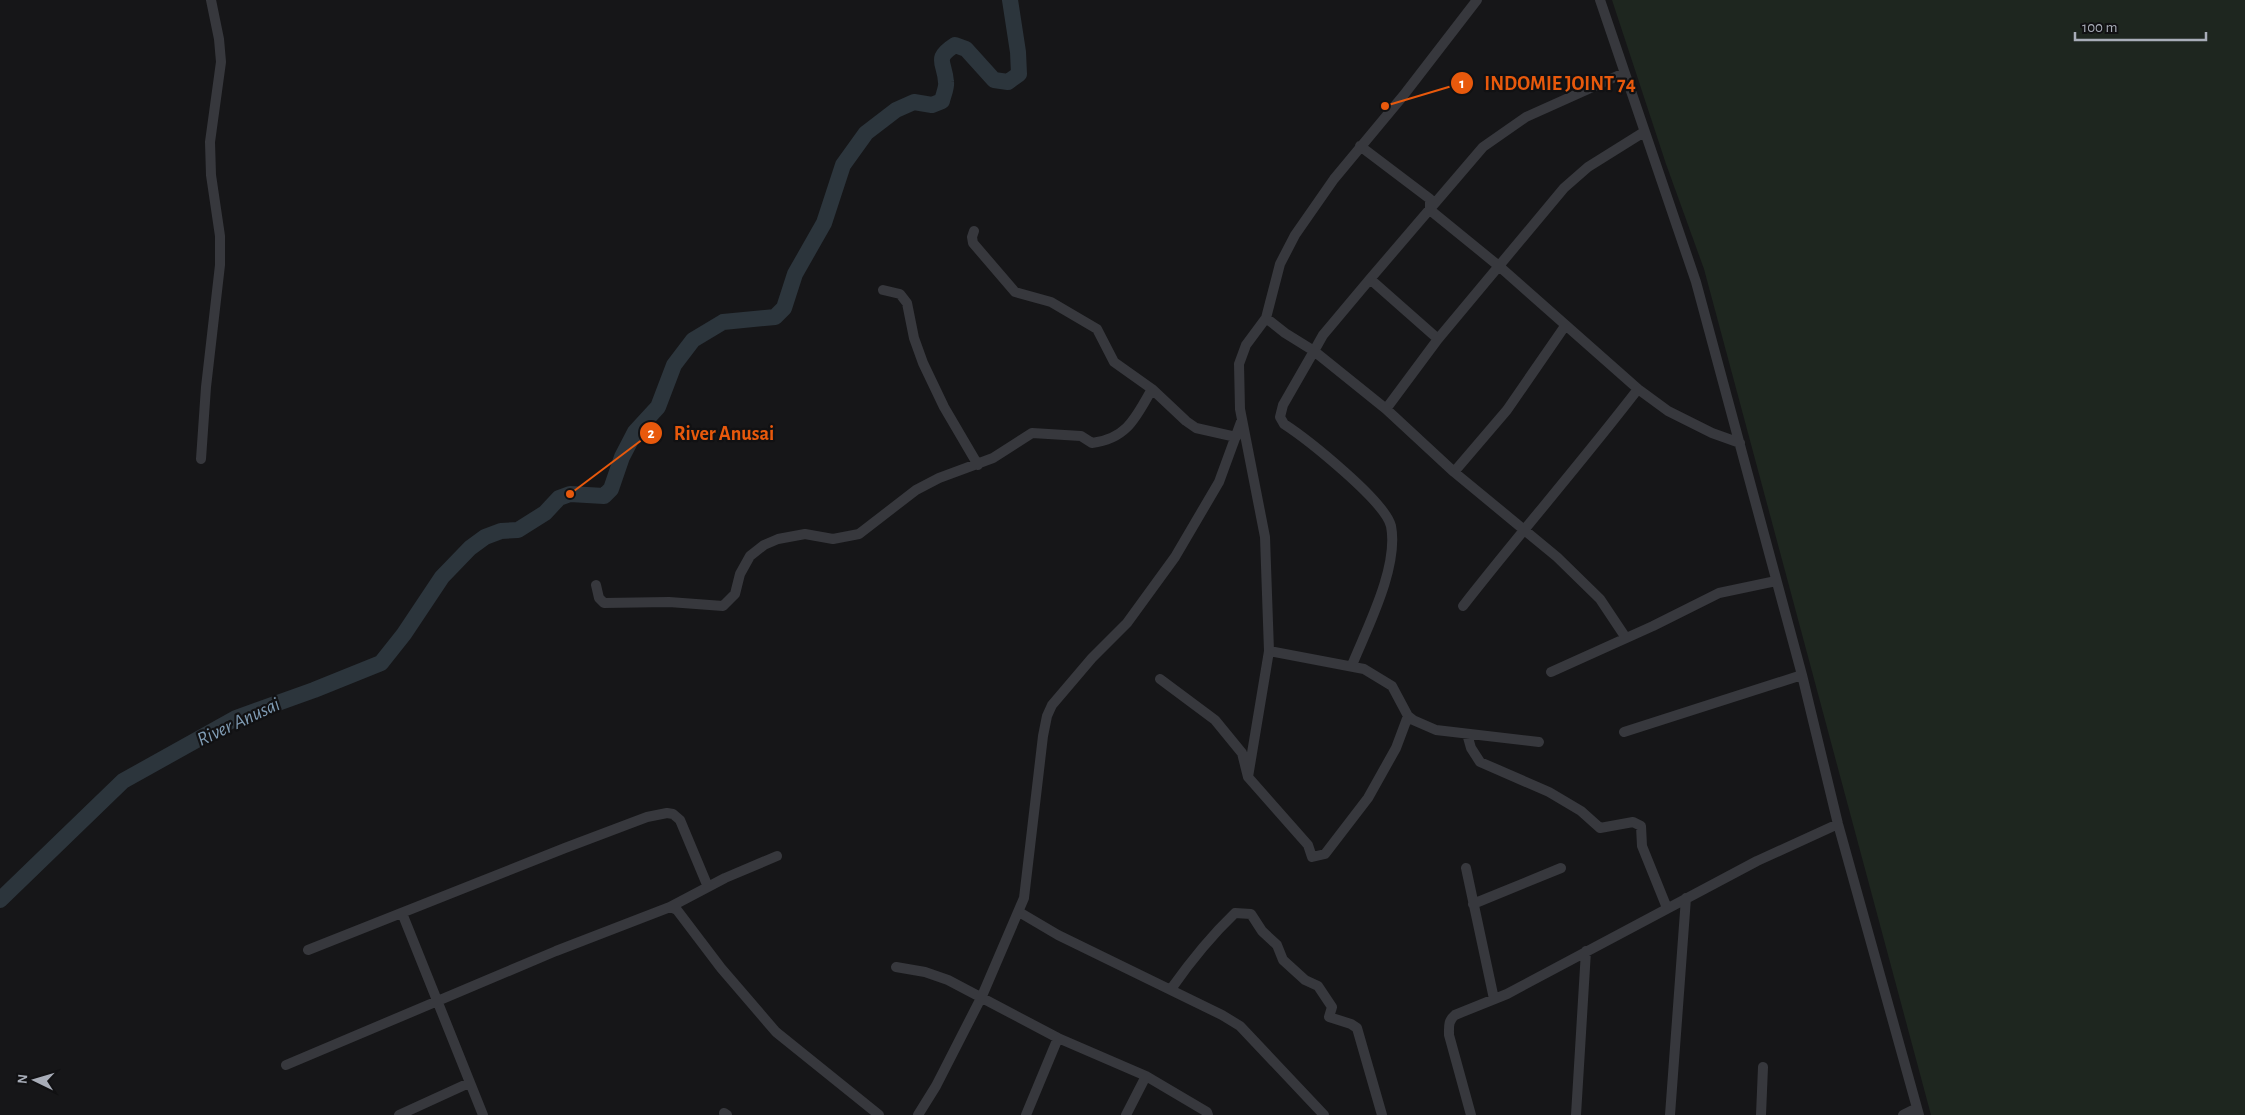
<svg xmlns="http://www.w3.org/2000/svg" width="2245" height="1115" viewBox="0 0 2245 1115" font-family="'Alegreya Sans',sans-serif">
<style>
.green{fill:#1e261f}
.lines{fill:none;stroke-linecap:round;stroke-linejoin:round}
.river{stroke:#2c353c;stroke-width:16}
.minor{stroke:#37383d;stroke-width:10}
.labels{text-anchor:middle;stroke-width:4.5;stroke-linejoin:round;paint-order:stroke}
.water-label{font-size:20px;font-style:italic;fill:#7f9bb3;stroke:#111113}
.leader{fill:none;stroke:#e8590c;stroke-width:2}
.callout-dot{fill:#e8590c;stroke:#111113;stroke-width:2}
.mark-label{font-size:15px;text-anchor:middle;font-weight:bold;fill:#fff}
.callout-label{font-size:20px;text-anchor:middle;font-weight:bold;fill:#e8590c;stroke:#111113;stroke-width:4.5;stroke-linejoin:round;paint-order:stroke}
</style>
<rect width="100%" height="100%" fill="#161618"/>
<path class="green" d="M 1612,0 L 2245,0 L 2245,1115 L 1931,1115 L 1704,269 L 1666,164 Z"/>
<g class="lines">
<path class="river" d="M 0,900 L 123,781 L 236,718 L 314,690 L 381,663 L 404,634 L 442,577 L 470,548 L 485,537 L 501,531 L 518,530 L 545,513 L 559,498 L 570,494 L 604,496 L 611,489 L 622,457 L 635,432 L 658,407 L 674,365 L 693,340 L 723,322 L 775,317 L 784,308 L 795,274 L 824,223 L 843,165 L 866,133 L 896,110 L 914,102 L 932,105 L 942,101 C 943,95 947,88 946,82 C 945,62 933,59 955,45 L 966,49 L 994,80 L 1008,82 L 1019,74 L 1018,52 L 1010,0"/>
<path class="minor" d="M 1600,0 L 1696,282 L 1802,675 L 1838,824 L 1919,1115
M 1360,146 L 1430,199 L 1430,210 L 1500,267 L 1638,389 L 1668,411 L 1712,433 L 1740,443
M 974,231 L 972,237 L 973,243 L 1015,292 L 1051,302 L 1097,329 L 1114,362 L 1152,389 L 1186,421 L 1196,428 L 1236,437
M 1370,279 L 1438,339
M 883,290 L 900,294 L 907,303 L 914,338 L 923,363 L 944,407 L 978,465
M 1266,318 L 1285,333 L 1314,351 L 1323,335 L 1370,279 L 1483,147 L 1526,117 L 1624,73
M 1386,409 L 1438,339 L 1564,188 L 1588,167 L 1644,132
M 201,459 L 206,387 L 220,265 L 220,236 L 211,175 L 210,142 L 221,62 L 219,39 L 211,0
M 1454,472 L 1507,410 L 1565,326
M 596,585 L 599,598 L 604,603 L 669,602 L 723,606 L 735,594 L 740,574 L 750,556 L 764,545 L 778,539 L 805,534 L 833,539 L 859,534 L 916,490 L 939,478 L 993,458 L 1032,433 L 1081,436 L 1092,443 C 1127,439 1136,417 1152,389
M 1463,606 C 1520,533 1581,463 1638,389
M 1269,651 L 1364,669 L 1392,686 L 1408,716 L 1413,720 L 1436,730 L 1539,742
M 1352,665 C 1367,628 1399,567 1391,526 C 1385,501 1307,439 1284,424 L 1280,417 L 1283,405 L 1314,351 L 1386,409 L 1454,472 L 1557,557 L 1600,599 L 1626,638
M 1551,672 L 1653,626 L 1719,593 L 1776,581
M 1160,679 L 1215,720 L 1242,753 L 1248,777 L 1308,845 L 1312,857 L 1325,854 L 1368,798 L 1396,748 L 1408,716
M 1624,732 L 1802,675
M 1467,734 L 1471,748 L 1480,762 L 1549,792 L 1581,811 L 1600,828 L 1633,822 L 1641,826 L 1642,846 L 1667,908
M 1248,777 L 1269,651 L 1265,537 L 1240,409 L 1239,364 L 1246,345 L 1266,318 L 1280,264 L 1295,235 L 1334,179 L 1403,96 L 1477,0
M 1466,868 L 1494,999
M 1473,904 L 1561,868
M 670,907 L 725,878 L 777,856
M 1019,912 L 1058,935 L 1222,1015 L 1240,1026 L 1324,1115
M 402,913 L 483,1115
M 308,950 L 565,848 L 647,817 L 667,813 L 673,814 L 680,820 L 708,887
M 896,967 L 925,972 L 948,980 L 1058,1038 L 1146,1076 L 1207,1112 L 1208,1115
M 1171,989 C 1190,962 1211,936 1235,913 L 1251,914 L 1262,931 L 1277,945 L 1283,960 L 1305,980 L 1318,986 L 1332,1007 L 1329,1017 L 1351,1024 L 1357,1028 L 1382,1115
M 286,1065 L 556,951 L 670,907 L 677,910 L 721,968 L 776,1032 L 879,1115
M 724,1113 L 727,1115
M 399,1115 L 469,1083
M 918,1115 L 936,1086 L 982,996 L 1024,898 L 1043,736 L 1047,716 L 1052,705 L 1092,658 L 1127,623 L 1175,557 L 1219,482 L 1241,422
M 1026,1115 L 1058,1038
M 1126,1115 L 1146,1076
M 1471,1115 L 1449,1035 C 1449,1026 1448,1021 1455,1015 L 1507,994 L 1757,861 L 1838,824
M 1576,1115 L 1586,951
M 1670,1115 L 1686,898
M 1761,1115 L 1763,1067
M 1903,1115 L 1917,1108"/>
</g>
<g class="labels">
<g class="water-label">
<text transform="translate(238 721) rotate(-25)" y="7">River Anusai</text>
</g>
</g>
<path class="leader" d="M1385 106L1462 83M570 494L651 433"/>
<g class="callout-dot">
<circle cx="1385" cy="106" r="5"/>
<circle cx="570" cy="494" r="5"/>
<circle cx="1462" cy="83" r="12"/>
<circle cx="651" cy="433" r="12"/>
</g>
<g class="mark-label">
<text x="1462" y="88">1</text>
<text x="651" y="438">2</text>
</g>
<g class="callout-label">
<text x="1560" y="90">INDOMIE JOINT 74</text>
<text x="724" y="440">River Anusai</text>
</g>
<g transform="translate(35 1080) rotate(275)" stroke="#111113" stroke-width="4" paint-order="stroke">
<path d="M0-4L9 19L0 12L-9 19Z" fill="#a8adb8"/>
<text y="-8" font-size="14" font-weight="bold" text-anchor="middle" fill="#a8adb8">N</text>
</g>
<path d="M2075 32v8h131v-8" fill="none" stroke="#a8adb8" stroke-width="2.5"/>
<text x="2082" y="32" font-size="15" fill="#a8adb8" stroke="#111113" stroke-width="4" paint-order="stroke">100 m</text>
</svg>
